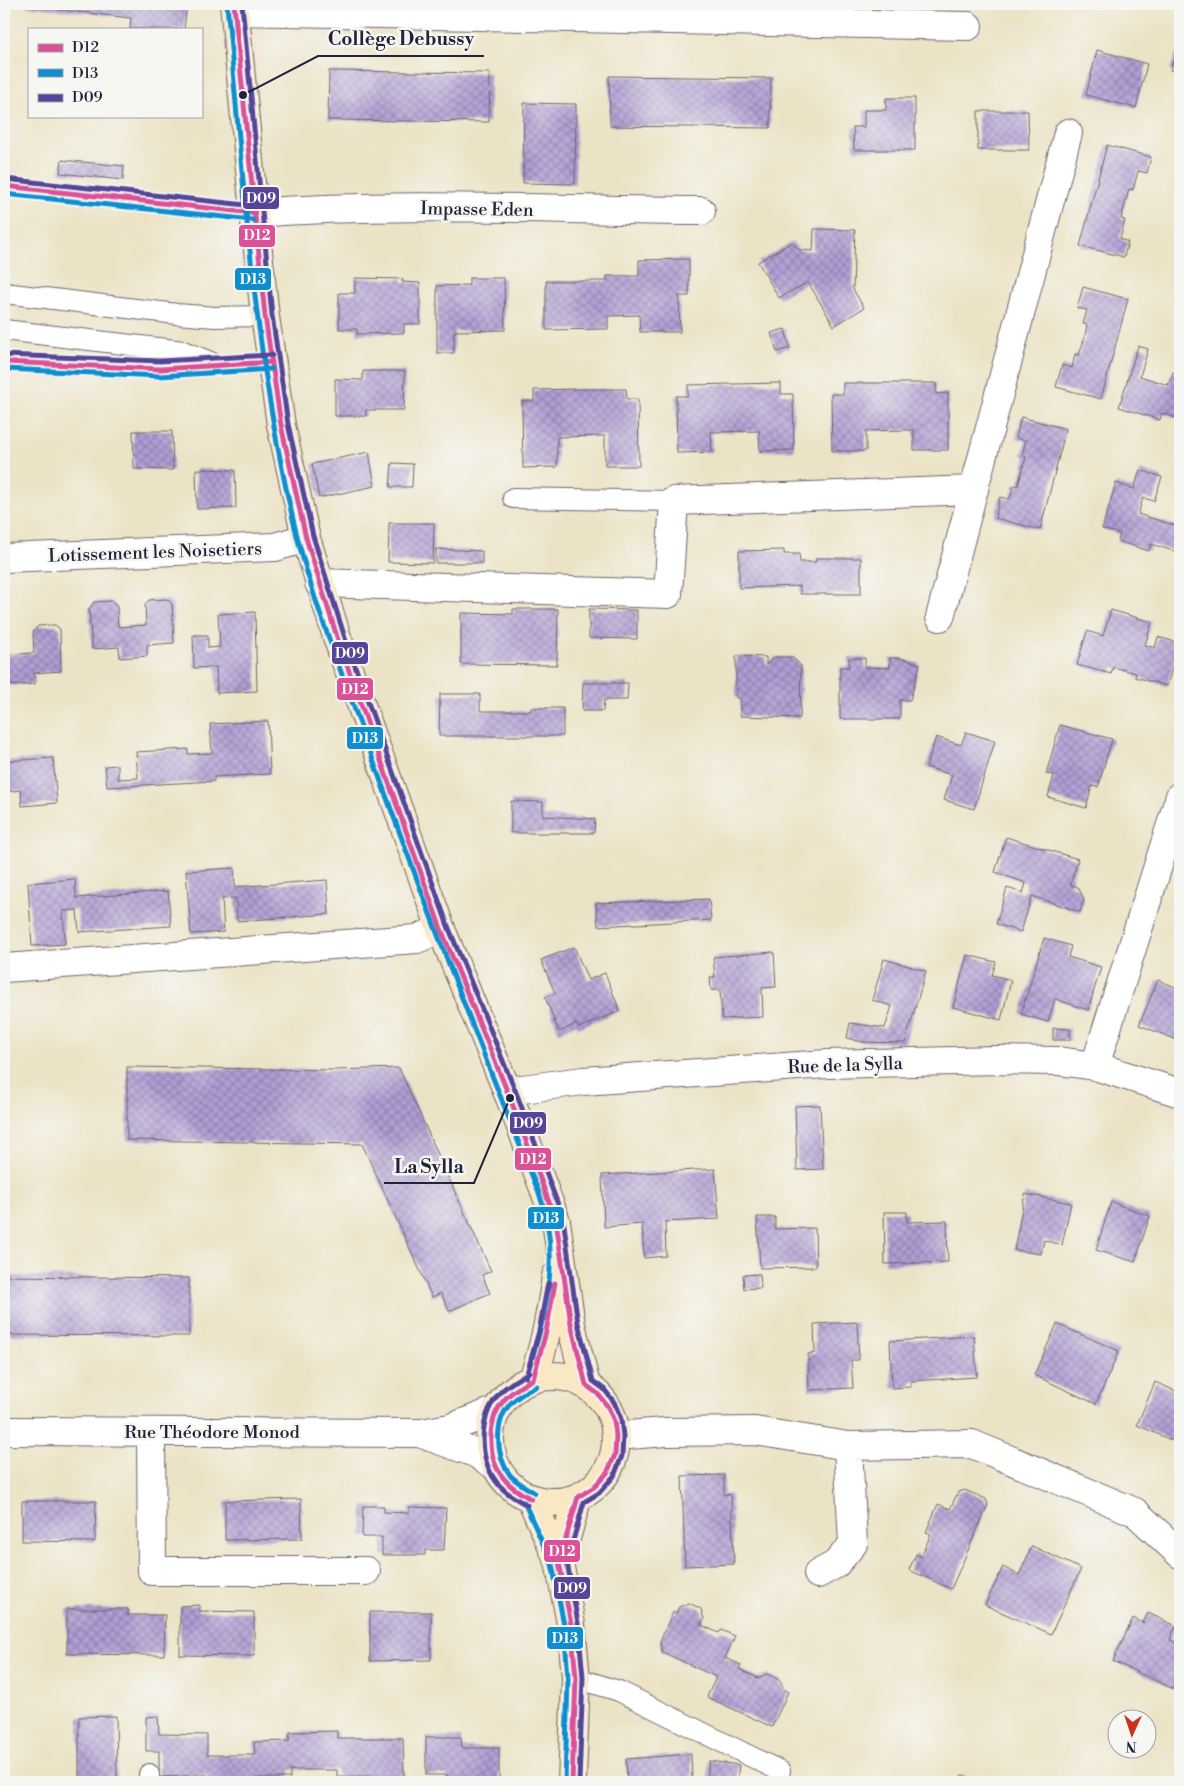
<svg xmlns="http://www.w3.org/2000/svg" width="1184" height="1786" viewBox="0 0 1184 1786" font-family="'Libre Bodoni',serif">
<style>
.building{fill:url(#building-cross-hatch)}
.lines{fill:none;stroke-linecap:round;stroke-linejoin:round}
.service-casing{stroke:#69666c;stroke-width:22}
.minor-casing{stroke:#69666c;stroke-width:30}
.secondary-casing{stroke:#69666c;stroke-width:30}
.service{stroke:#fff;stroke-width:20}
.minor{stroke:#fff;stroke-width:28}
.secondary{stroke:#fae7c3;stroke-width:28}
.bus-1-casing{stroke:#f6f6f2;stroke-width:9}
.bus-2-casing{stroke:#f6f6f2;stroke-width:9}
.bus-3-casing{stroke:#f6f6f2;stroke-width:9}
.bus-1{stroke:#db5197;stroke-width:5}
.bus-2{stroke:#0e8ece;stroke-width:5}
.bus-3{stroke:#554596;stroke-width:5}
.labels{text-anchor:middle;stroke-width:5;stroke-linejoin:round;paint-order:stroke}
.street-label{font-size:18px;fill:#22223b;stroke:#f6f6f2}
.leader{fill:none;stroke:#22223b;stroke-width:2}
.callout-dot{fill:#22223b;stroke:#f6f6f2;stroke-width:2}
.callout-label{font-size:19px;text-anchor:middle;font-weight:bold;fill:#22223b;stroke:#f6f6f2;stroke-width:5;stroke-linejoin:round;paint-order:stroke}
.line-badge{stroke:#f6f6f2;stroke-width:2}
.badge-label{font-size:14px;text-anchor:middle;font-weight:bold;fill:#fff}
</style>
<defs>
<pattern id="building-cross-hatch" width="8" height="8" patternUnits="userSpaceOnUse" patternTransform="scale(1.25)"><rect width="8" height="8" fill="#b09ed4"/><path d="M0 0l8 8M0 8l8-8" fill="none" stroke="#8f80ad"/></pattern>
</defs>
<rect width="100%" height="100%" fill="#f6f6f2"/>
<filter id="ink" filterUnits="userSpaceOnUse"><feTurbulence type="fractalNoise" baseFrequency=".02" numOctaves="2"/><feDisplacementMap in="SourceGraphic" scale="10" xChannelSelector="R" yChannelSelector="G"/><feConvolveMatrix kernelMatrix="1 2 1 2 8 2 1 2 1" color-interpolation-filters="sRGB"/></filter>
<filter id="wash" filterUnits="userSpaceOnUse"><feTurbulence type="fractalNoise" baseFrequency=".0096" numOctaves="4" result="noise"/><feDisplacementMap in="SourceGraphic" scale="20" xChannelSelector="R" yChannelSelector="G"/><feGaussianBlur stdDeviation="1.12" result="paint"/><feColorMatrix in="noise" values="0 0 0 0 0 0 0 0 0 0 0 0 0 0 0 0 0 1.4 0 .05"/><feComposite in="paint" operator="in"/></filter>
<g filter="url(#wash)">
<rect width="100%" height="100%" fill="#ece3c6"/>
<g id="blocks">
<path class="building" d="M 26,4 L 187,4 L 184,29 L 130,29 L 131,18 L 26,6 Z
M 1097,50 L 1147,64 L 1136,108 L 1086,95 Z
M 1176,54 L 1180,55 L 1180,73 L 1170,70 Z
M 329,71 L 490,73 L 489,122 L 328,120 Z
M 609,76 L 771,78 L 770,128 L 610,126 Z
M 886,98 L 915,98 L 915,150 L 854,150 L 853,127 L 864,127 L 864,110 L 886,110 Z
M 524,103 L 576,104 L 575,184 L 523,183 Z
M 978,111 L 1028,111 L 1029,150 L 978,150 Z
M 1107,145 L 1151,157 L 1147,173 L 1138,171 L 1133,190 L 1129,189 L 1121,219 L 1125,220 L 1120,239 L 1128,242 L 1124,257 L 1080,246 Z
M 62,160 L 124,166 L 123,180 L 60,173 Z
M 814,229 L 855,230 L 853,289 L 864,308 L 834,326 L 808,282 L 779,298 L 758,262 L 792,242 L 799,250 L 813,251 Z
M 689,259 L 689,296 L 679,296 L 680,332 L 640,332 L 639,315 L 608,316 L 608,329 L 546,330 L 546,281 L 607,281 L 607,276 L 639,276 L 639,260 Z
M 355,278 L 403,279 L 402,282 L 420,283 L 420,324 L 404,324 L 404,333 L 357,334 L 357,329 L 339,329 L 339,293 L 355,293 Z
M 469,278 L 504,278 L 505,330 L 454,331 L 454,353 L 437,353 L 437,286 L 469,285 Z
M 1083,287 L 1128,299 L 1101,399 L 1056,387 L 1062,365 L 1072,368 L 1075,354 L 1079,355 L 1084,340 L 1087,325 L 1083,324 L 1087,310 L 1077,308 Z
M 785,329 L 790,348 L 777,352 L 771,333 Z
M 1138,346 L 1148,349 L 1140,376 L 1168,385 L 1173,372 L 1180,375 L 1180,419 L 1162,413 L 1160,420 L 1119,407 Z
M 363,371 L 405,371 L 404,410 L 366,410 L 366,416 L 335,416 L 335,379 L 363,380 Z
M 781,383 L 781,394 L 793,394 L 794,450 L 760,451 L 759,431 L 711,432 L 712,452 L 677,453 L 676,396 L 688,396 L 688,385 Z
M 843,383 L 936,383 L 936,394 L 948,393 L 948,450 L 914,450 L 914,430 L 905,430 L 866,431 L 866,451 L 832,451 L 831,394 L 843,394 Z
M 580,389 L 626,389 L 627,399 L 638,399 L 639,466 L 605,466 L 605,436 L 557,437 L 557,467 L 523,468 L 522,401 L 534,401 L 534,390 Z
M 1021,417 L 1066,429 L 1040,530 L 995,518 L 1000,497 L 1010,499 L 1014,485 L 1018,486 L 1022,471 L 1026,457 L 1022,455 L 1026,441 L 1016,438 Z
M 133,431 L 172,431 L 173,470 L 134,469 Z
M 369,452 L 375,486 L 319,498 L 312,464 Z
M 392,463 L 413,464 L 412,487 L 390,487 Z
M 196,469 L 235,470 L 236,508 L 197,509 Z
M 1140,470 L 1162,477 L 1154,501 L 1143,498 L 1138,514 L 1180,527 L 1180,553 L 1151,544 L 1149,551 L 1118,541 L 1120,534 L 1102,529 L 1116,483 L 1134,489 Z
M 389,523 L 434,523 L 433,563 L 388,562 Z
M 436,549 L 482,551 L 482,563 L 436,563 Z
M 784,550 L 784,554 L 799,554 L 800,562 L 816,562 L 816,558 L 861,558 L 861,594 L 800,594 L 800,586 L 739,588 L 739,551 Z
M 167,599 L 172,604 L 174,643 L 147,645 L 147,656 L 120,658 L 119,647 L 92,649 L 89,609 L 94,602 L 111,601 L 117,607 L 118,627 L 146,625 L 145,605 L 149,600 Z
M 513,609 L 558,609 L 557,665 L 461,664 L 461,613 L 513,614 Z
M 589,609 L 637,610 L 637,639 L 589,638 Z
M 1111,610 L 1152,622 L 1145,645 L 1155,648 L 1158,637 L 1179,643 L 1167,686 L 1135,677 L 1136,673 L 1113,667 L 1111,674 L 1077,665 L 1087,631 L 1103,636 Z
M 255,612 L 257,691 L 217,693 L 216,667 L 194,668 L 193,635 L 208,635 L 208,648 L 220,647 L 218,614 Z
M 55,625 L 60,629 L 61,671 L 34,673 L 35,684 L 4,686 L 4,655 L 34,653 L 33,632 L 38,626 Z
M 736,656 L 766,657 L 766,665 L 775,657 L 792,657 L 801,666 L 800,718 L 740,716 L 740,698 L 736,698 Z
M 849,658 L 865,658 L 865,667 L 890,668 L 890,658 L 900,658 L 920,664 L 910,700 L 900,700 L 900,719 L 840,719 L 840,667 L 849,667 Z
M 583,683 L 628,683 L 627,700 L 604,700 L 603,711 L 582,711 Z
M 440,694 L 480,694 L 480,711 L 531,711 L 531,708 L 563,708 L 563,736 L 439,736 Z
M 268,721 L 270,774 L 214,777 L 214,781 L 107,787 L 105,766 L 118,765 L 118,779 L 138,778 L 136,752 L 188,749 L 188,754 L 212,753 L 210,724 Z
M 1060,725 L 1112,739 L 1098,787 L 1092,786 L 1086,808 L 1048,797 L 1054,775 L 1046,774 Z
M 966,732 L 995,741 L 974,809 L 944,800 L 952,775 L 926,767 L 936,737 L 961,745 Z
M 53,758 L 57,803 L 22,806 L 21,790 L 4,792 L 4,761 Z
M 511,801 L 543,802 L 543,816 L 595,819 L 594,833 L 511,833 Z
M 1006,837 L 1078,859 L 1070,885 L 1078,887 L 1084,899 L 1080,912 L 1032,896 L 1021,932 L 996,924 L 1007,888 L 1023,893 L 1026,883 L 995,872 Z
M 234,868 L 235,887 L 327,880 L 329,914 L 237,921 L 236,898 L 222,899 L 224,932 L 191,934 L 186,871 Z
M 75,879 L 76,898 L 168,891 L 171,926 L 79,932 L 77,910 L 63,911 L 65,944 L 32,946 L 28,883 Z
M 709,899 L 711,920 L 598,926 L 596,903 Z
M 1044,938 L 1071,946 L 1068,957 L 1101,967 L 1088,1010 L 1055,999 L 1048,1022 L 1021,1014 Z
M 574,947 L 588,980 L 605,973 L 620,1011 L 578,1028 L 576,1024 L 559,1032 L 545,997 L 555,993 L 541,960 Z
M 774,952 L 776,987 L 762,988 L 763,1017 L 722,1019 L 720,990 L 711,990 L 710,977 L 715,977 L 713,957 Z
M 967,955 L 996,962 L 992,975 L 1011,980 L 1001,1020 L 953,1007 Z
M 884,959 L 926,971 L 905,1043 L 862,1042 L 847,1038 L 850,1023 L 885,1028 L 892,1006 L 872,1000 Z
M 1158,980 L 1180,989 L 1180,1041 L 1139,1025 Z
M 1053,1028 L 1070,1029 L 1070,1040 L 1053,1040 Z
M 127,1067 L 335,1070 L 399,1068 L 491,1271 L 482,1275 L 490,1293 L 449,1311 L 441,1293 L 432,1297 L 362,1144 L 127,1140 Z
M 820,1105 L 823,1169 L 797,1170 L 795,1106 Z
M 715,1169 L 719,1219 L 665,1222 L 666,1256 L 644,1258 L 642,1224 L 604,1227 L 602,1175 Z
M 1025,1194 L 1071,1203 L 1062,1245 L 1044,1240 L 1041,1254 L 1014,1250 Z
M 1111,1202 L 1150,1216 L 1135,1262 L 1096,1250 Z
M 884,1212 L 907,1212 L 907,1222 L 947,1221 L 948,1262 L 885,1264 Z
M 757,1217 L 775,1217 L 775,1229 L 815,1228 L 816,1267 L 760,1268 Z
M 1180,1230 L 1180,1252 L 1172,1249 Z
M 760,1274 L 761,1288 L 744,1289 L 743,1275 Z
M 4,1276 L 189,1278 L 189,1336 L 4,1335 Z
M 857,1322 L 859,1360 L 851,1360 L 853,1388 L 809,1390 L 808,1354 L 815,1353 L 814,1324 Z
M 1057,1324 L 1119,1351 L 1096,1404 L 1034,1375 Z
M 974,1336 L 977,1377 L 911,1381 L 911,1387 L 892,1388 L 890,1341 Z
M 1155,1382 L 1180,1393 L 1179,1399 L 1180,1399 L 1180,1444 L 1137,1425 Z
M 724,1475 L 724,1495 L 731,1494 L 734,1564 L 685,1566 L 682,1476 Z
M 965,1490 L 986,1499 L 988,1505 L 951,1589 L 909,1570 L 916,1554 L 921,1557 L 931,1534 L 926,1532 L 938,1504 L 950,1509 L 958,1492 Z
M 301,1499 L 302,1539 L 225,1540 L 225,1501 Z
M 22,1501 L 96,1501 L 95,1542 L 22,1541 Z
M 363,1506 L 384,1506 L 384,1512 L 409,1513 L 409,1507 L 446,1508 L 444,1550 L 425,1550 L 425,1555 L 382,1555 L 382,1537 L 362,1537 Z
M 1032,1546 L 1081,1569 L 1051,1634 L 985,1605 L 1003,1567 L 1019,1575 Z
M 689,1603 L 701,1609 L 704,1619 L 701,1625 L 719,1633 L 721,1630 L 735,1636 L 725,1658 L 741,1665 L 739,1669 L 758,1678 L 767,1674 L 780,1680 L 784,1690 L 788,1692 L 772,1727 L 707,1697 L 716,1677 L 662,1652 L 660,1641 L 673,1612 L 676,1613 L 679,1607 Z
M 199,1605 L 199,1611 L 254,1612 L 254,1656 L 180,1655 L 180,1606 Z
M 67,1609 L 128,1609 L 128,1615 L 165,1615 L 164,1655 L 67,1654 Z
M 370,1612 L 431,1612 L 431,1660 L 370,1661 Z
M 1148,1613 L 1176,1626 L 1170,1640 L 1180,1645 L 1180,1686 L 1178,1691 L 1113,1661 L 1133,1618 L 1143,1623 Z
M 116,1716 L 117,1782 L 79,1782 L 79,1717 Z
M 158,1716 L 159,1734 L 207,1735 L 207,1755 L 255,1755 L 254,1742 L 289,1741 L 290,1732 L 337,1731 L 337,1738 L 403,1738 L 404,1776 L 337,1776 L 337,1770 L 290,1770 L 290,1778 L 255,1778 L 255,1782 L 207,1782 L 207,1775 L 159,1777 L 159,1751 L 146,1751 L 146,1717 Z
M 426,1737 L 461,1737 L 462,1748 L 499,1748 L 499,1782 L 447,1782 L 447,1775 L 426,1775 Z
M 691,1754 L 692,1782 L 627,1782 L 626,1759 Z
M 709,1761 L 739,1765 L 737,1782 L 707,1782 Z
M 962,1775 L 976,1782 L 958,1782 Z"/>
</g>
</g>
<g filter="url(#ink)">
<use href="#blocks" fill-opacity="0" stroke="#69666c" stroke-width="1"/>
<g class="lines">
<g class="service-casing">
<path id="service" d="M 4,186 L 254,213
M 4,293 L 177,314 L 215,317 L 265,316
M 4,330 L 183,351 L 213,363
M 4,362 L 160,369 L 272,362
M 513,498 L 674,501
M 576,1678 L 619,1691 L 780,1771
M 149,1774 L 149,1782"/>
</g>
<g class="minor-casing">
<path id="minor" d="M 235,11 L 968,26
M 254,213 C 402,202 552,210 701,211
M 4,558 L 275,547 L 306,538
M 319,583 L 668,594 L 674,501 L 974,490
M 940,617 L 1068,133
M 4,968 L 417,939 L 441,929
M 1095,1066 L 1180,796
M 507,1091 L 583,1081 L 827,1064 L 998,1060 L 1058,1061 L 1095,1066 L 1180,1093
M 4,1431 L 421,1433 L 450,1428 L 497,1410
M 151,1433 L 152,1571 L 366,1571
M 422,1434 L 475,1453 L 496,1466
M 616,1436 L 665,1432 L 755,1431 L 848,1446 L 972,1444 L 1135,1512 L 1180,1554
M 818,1574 L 836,1564 L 853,1544 L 848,1446"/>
</g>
<g class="secondary-casing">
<path id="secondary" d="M 234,4 L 254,213 L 265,316 L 281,425 L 306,538 L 338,640 L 441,929 L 510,1098 L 556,1221 L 571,1324 L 586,1385
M490 1439a63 63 0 1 1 126 0a63 63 0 1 1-126 0Z
M 533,1379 C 545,1345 551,1312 556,1276
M 531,1499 L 559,1562 L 571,1624 L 576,1678 L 572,1782
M 559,1562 L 578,1497"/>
</g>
<use href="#service" class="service"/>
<use href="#minor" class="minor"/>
<use href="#secondary" class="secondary"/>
<g class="bus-1-casing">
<path id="bus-1" d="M 234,4 L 265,316 L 281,425 L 306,538 L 338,640 L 441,929 L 510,1098 L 556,1221 L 571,1324 L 586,1385 L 598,1394 L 608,1407 L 614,1421 L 616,1436 L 615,1455 L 607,1473 L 594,1487 L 578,1497 L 559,1562 L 571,1624 L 576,1678 L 572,1782
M 4,186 L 254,213
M 4,362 L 160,369 L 272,362
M 533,1379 L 546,1332 L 555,1283
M 531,1499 C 522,1494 513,1489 506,1481 C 486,1460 486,1420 505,1399 C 513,1390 523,1385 533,1379"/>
</g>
<g class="bus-2-casing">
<path id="bus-2" d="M 227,5 C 244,183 254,365 298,540 C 316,610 344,678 368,746 C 422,896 479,1045 539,1193 C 562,1254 546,1317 526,1377
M 4,194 L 253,220
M 4,369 L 160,376 L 272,369
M 535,1493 C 526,1487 516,1482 510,1475 C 495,1455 494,1421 511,1403 C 519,1395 527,1391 537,1386
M 524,1502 L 552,1564 L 564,1625 L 568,1678 L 565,1782"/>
</g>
<g class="bus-3-casing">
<path id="bus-3" d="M 242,4 L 272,315 L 288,424 L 313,536 L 345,638 L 448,926 L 517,1095 L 563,1218 L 578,1323 L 593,1381 L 604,1389 L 614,1402 L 621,1419 L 623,1436 L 622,1456 L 614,1476 L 599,1493 L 584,1502 L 567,1562 L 578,1623 L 583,1677 L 579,1782
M 5,179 L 255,206
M 4,355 L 160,361 L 272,355
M 526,1377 L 539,1331 L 548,1283
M 527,1505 C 517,1500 507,1494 499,1485 C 478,1461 478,1419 498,1395 C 506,1385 518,1379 529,1372"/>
</g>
<use href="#bus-1" class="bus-1"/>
<use href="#bus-2" class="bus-2"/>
<use href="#bus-3" class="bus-3"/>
</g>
</g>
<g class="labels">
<g class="street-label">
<text transform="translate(477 209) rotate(1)" y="6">Impasse Eden</text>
<text transform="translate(155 552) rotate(-2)" y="6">Lotissement les Noisetiers</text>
<text transform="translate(845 1065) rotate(-2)" y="6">Rue de la Sylla</text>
<text x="212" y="1438">Rue Théodore Monod</text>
</g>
</g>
<path class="leader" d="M243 95L318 56H484M510 1098L474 1183H384"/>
<g class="callout-dot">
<circle cx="243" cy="95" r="5"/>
<circle cx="510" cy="1098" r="5"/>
</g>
<g class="callout-label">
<text x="401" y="45">Collège Debussy</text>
<text x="429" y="1173">La Sylla</text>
</g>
<g class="line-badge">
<rect x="242" y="186" width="38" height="24" rx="5" fill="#554596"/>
<rect x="238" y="224" width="38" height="24" rx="5" fill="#db5197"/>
<rect x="234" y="267" width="38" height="24" rx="5" fill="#0e8ece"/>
<rect x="331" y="641" width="38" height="24" rx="5" fill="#554596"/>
<rect x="336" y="677" width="38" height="24" rx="5" fill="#db5197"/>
<rect x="346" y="726" width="38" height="24" rx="5" fill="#0e8ece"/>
<rect x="509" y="1111" width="38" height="24" rx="5" fill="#554596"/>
<rect x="514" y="1147" width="38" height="24" rx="5" fill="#db5197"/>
<rect x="527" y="1206" width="38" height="24" rx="5" fill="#0e8ece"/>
<rect x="543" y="1539" width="38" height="24" rx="5" fill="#db5197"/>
<rect x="553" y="1576" width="38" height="24" rx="5" fill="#554596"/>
<rect x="546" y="1626" width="38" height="24" rx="5" fill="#0e8ece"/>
</g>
<g class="badge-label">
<text x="261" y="203">D09</text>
<text x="257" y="240">D12</text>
<text x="253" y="284">D13</text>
<text x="350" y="658">D09</text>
<text x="355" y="694">D12</text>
<text x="365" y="743">D13</text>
<text x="528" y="1128">D09</text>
<text x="533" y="1164">D12</text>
<text x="546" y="1223">D13</text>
<text x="562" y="1556">D12</text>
<text x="572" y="1593">D09</text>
<text x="565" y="1643">D13</text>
</g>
<rect width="1184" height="1786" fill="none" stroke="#f6f6f2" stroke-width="20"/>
<rect x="28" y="28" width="175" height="90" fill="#f6f6f2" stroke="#a1a1a9"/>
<rect x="38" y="44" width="25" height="8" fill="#db5197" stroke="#a1a1a9"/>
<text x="72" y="52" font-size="15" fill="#22223b">D12</text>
<rect x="38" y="69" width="25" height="8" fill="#0e8ece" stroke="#a1a1a9"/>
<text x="72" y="78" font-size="15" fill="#22223b">D13</text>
<rect x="38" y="94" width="25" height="8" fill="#554596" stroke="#a1a1a9"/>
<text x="72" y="102" font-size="15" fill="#22223b">D09</text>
<g transform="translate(1132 1734) rotate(183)"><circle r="24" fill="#f6f6f2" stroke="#a1a1a9"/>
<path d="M0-4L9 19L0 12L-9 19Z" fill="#c8321e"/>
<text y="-8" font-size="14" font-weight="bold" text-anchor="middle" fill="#22223b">N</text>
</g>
</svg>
